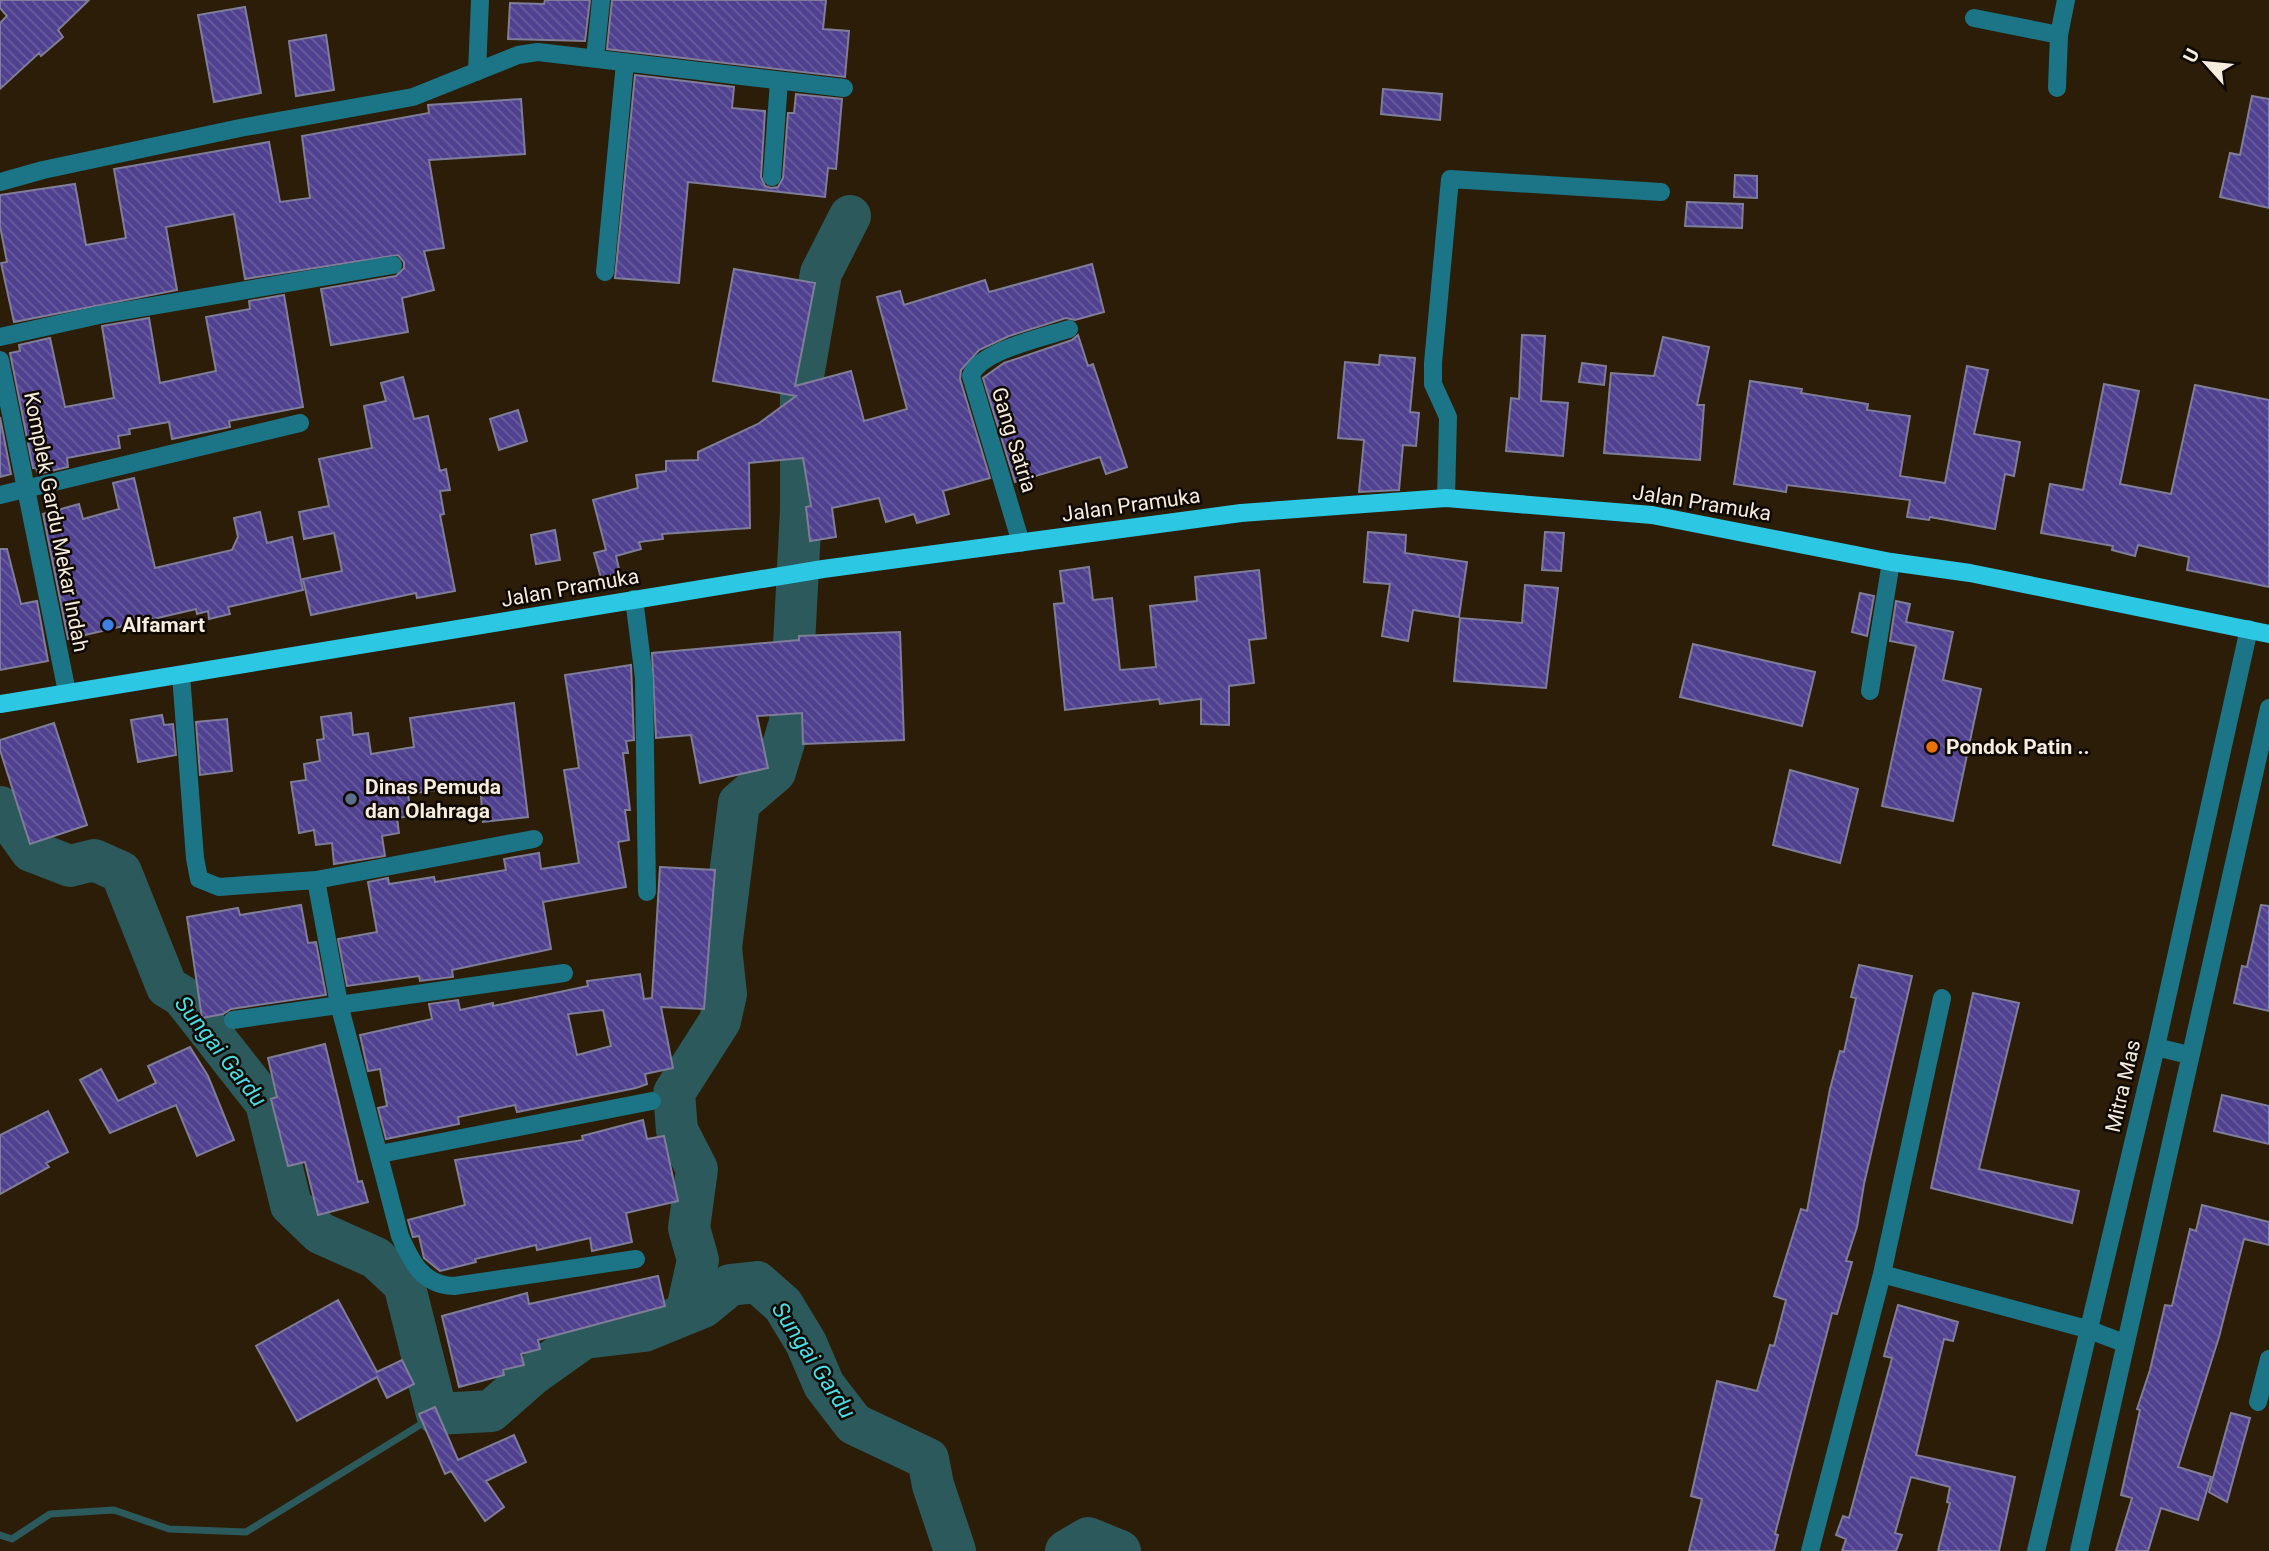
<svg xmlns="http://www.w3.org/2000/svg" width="2269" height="1551" viewBox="0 0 2269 1551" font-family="Roboto,sans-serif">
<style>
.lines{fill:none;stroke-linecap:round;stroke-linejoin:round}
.stream{stroke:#2b595c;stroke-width:7}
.river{stroke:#2b595c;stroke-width:42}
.building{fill:url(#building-back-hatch);stroke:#7f7d99;stroke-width:2;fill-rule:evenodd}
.minor{stroke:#1b7586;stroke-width:18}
.major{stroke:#2cc7e3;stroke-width:18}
.shop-dot{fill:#3f7fe0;stroke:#0f0902;stroke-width:2.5}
.food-dot{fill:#e8710a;stroke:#0f0902;stroke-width:2.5}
.service-dot{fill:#5c6f8a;stroke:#0f0902;stroke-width:2.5}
.labels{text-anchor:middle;stroke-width:5;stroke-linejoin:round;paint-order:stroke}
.street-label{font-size:21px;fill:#f6eddf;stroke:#0f0902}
.poi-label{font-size:21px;font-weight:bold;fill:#f6eddf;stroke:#0f0902;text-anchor:start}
.water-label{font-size:23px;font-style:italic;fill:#46dee7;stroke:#0f0902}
</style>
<defs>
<pattern id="building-back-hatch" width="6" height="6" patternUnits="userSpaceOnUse" patternTransform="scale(1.75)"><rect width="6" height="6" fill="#4f418f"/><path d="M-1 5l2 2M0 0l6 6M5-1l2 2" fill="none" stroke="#695d9e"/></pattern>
</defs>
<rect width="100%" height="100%" fill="#2b1d07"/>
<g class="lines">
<path class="stream" d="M 0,1535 L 12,1539 L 50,1514 L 114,1510 L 169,1529 L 246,1532 L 428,1420"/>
<path class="river" d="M 0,807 L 31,851 L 70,866 L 94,860 L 121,872 L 167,987 L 182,996 L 266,1103 L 291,1205 L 320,1233 L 376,1258 L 404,1284 L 437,1414 L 491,1411 L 532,1375 L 584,1338 L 644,1331 L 703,1307 L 730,1285 L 757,1282 L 783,1305 L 806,1343 L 824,1385 L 854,1424 L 928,1459 L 933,1485 L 955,1551
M 686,1314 L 698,1260 L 689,1228 L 697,1169 L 677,1130 L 674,1093 L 720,1021 L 726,994 L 721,948 L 739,803 L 775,772 L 790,722 L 801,510 L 801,388 L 821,273 L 850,216
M 1066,1551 L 1088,1538 L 1120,1551"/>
</g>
<path class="building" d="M 0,0 L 89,0 L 58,30 L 63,37 L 41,56 L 39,53 L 0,89 L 0,23 L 7,16 L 0,8 Z
M 545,0 L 590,0 L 585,41 L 508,39 L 510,3 L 544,4 Z
M 612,0 L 826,0 L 823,29 L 849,31 L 845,77 L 607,49 Z
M 245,7 L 261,93 L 214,102 L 198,15 Z
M 326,35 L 334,90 L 296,96 L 289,41 Z
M 635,75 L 734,87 L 732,108 L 765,111 L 761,177 L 765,186 L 771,188 L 778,187 L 783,178 L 788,113 L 794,113 L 796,94 L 842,99 L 836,169 L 828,168 L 825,197 L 688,182 L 679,283 L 615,278 Z
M 1383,89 L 1442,94 L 1440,120 L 1381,114 Z
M 2252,96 L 2269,99 L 2269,208 L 2220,197 L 2230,153 L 2240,155 Z
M 521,99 L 525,154 L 429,160 L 444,248 L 424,251 L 434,290 L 402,298 L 408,332 L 331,345 L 321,289 L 396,276 L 404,268 L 404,262 L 398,255 L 245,279 L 234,214 L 166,227 L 177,290 L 14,322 L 1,263 L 7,262 L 0,226 L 0,195 L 75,184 L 86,245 L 126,238 L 114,169 L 269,142 L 280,202 L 310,198 L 302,136 L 429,113 L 428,105 Z
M 1735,175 L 1757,176 L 1757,198 L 1734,197 Z
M 1687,202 L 1743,204 L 1742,228 L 1685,226 Z
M 1092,264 L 1104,312 L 1075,320 L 1066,318 L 1009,336 L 979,350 L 961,370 L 960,379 L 990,478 L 943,491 L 949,514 L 917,523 L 914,514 L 886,522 L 879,498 L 832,508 L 836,537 L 810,541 L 806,507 L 811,506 L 803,458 L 749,463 L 750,528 L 662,534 L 663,539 L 639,542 L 641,549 L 616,556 L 620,573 L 601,578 L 594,553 L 606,550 L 593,500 L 638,488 L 636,475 L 666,471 L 666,461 L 698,460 L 698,452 L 758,424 L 796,396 L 713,381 L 734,269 L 815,283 L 795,386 L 851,371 L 864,421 L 907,409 L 877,297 L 900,291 L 904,305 L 985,280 L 989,292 Z
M 284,295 L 303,407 L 229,421 L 230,427 L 172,439 L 169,422 L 129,429 L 130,434 L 118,436 L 120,448 L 67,458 L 68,467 L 38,474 L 36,468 L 33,468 L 10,353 L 20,351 L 19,345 L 50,338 L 65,407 L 114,398 L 102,326 L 149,318 L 160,383 L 216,371 L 206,317 L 250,309 L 249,301 Z
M 1078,335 L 1088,366 L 1093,364 L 1127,467 L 1106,474 L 1100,457 L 1015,482 L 983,378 L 1004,363 L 1072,340 Z
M 1522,335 L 1545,336 L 1541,401 L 1568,403 L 1563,456 L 1506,451 L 1511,398 L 1519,399 Z
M 1663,337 L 1709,347 L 1697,405 L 1704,405 L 1700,460 L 1604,453 L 1611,373 L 1654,376 Z
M 1380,355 L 1415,358 L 1410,412 L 1419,413 L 1416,446 L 1403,445 L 1399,490 L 1359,492 L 1364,440 L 1338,438 L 1345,362 L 1379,365 Z
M 1582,363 L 1606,366 L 1604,385 L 1579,382 Z
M 1967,366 L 1988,370 L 1974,434 L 2020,442 L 2014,476 L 2005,474 L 1995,529 L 1930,517 L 1929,520 L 1907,517 L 1910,500 L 1787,485 L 1786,492 L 1734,484 L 1750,381 L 1802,389 L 1801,393 L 1868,404 L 1867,410 L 1910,416 L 1900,476 L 1945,483 Z
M 403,377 L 414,419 L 428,416 L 440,471 L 446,469 L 450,490 L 440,491 L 444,514 L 440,515 L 455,591 L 417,598 L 416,593 L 311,615 L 303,579 L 342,571 L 334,533 L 304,539 L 299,512 L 329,506 L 319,459 L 372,448 L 364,406 L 386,401 L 381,383 Z
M 2104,384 L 2139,391 L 2120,484 L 2171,494 L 2195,385 L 2269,400 L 2269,587 L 2187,570 L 2189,557 L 2138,545 L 2135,556 L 2112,550 L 2113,546 L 2041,533 L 2050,484 L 2083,490 Z
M 518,410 L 527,441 L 499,450 L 490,419 Z
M 0,417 L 11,474 L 0,477 Z
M 134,478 L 155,568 L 232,550 L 238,537 L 234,518 L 260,512 L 267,543 L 292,537 L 303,590 L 228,607 L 230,614 L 209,619 L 208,611 L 197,614 L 196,609 L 68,639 L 43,514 L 79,504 L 83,519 L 119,509 L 113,483 Z
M 555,530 L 560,560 L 536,564 L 531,535 Z
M 1368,532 L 1406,535 L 1405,553 L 1467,562 L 1459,617 L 1413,610 L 1408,641 L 1382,636 L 1390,584 L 1364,582 Z
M 1545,532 L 1564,533 L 1561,571 L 1542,570 Z
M 0,549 L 7,549 L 21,604 L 37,601 L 48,661 L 0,670 Z
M 1089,567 L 1093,600 L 1112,598 L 1120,670 L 1156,667 L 1150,606 L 1197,601 L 1195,577 L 1259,570 L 1266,638 L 1249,640 L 1254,683 L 1229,686 L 1229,725 L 1201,724 L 1201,699 L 1160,704 L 1159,699 L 1065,710 L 1054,604 L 1064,603 L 1060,571 Z
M 1525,585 L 1558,588 L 1546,688 L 1454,681 L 1460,618 L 1522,623 Z
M 1860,593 L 1874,596 L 1867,636 L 1852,632 Z
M 1896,601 L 1910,604 L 1906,622 L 1953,632 L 1943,680 L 1981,689 L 1953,821 L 1882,806 L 1916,646 L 1890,641 Z
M 900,632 L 904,740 L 803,744 L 802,713 L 757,716 L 768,768 L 700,783 L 691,735 L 656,738 L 652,653 L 799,640 L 799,636 Z
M 1693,644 L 1815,672 L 1802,726 L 1680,697 Z
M 631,665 L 634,740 L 626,741 L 628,753 L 623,753 L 630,810 L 625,810 L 629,840 L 618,842 L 626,887 L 543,902 L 551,949 L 452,970 L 453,977 L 420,981 L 419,976 L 347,986 L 338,939 L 377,932 L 368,882 L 388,878 L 389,884 L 434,877 L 435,882 L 506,870 L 504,859 L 539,853 L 541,869 L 579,863 L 564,770 L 579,768 L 565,675 Z
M 514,703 L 528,817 L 483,822 L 480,784 L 408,794 L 411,816 L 397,818 L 399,833 L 382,836 L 385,856 L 334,864 L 332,843 L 316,845 L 314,830 L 299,833 L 291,782 L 306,780 L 304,764 L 320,761 L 317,740 L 324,739 L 321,717 L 351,713 L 353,735 L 368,733 L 371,754 L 414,747 L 410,718 Z
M 162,715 L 164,725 L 173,724 L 176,755 L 138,762 L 131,720 Z
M 227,719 L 232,771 L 200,775 L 196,722 Z
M 54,723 L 87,825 L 30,844 L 0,750 L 0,740 Z
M 1790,770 L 1858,789 L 1840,863 L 1773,845 Z
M 660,867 L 715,870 L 704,1009 L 661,1007 L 673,1068 L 645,1074 L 647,1084 L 636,1088 L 517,1112 L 515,1105 L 458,1117 L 459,1124 L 386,1139 L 378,1108 L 387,1106 L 380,1069 L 368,1071 L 360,1035 L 432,1019 L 429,1004 L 458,1000 L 460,1010 L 493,1003 L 493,1006 L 588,986 L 587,981 L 640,974 L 644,999 L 652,998 ZM 603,1010 L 611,1046 L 577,1055 L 568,1014 Z
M 301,905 L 308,943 L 316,942 L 326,995 L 231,1009 L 223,1014 L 202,1018 L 187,917 L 238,908 L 240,915 Z
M 2261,905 L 2269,906 L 2269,1011 L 2234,1003 L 2242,966 L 2247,967 Z
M 1859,965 L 1912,976 L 1864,1184 L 1857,1227 L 1846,1261 L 1852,1262 L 1837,1314 L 1832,1313 L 1775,1534 L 1778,1535 L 1774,1551 L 1689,1551 L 1702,1499 L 1691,1496 L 1717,1381 L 1757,1391 L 1770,1345 L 1774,1346 L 1786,1300 L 1774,1296 L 1801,1209 L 1807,1211 L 1830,1089 L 1840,1051 L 1844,1052 L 1856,998 L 1851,997 Z
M 1973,993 L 2019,1003 L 1979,1169 L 2079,1191 L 2072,1223 L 1931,1188 Z
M 325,1044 L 358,1182 L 362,1181 L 368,1202 L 318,1215 L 305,1162 L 288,1166 L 271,1099 L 277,1097 L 268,1058 Z
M 190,1047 L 208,1076 L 234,1140 L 197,1156 L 176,1105 L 110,1133 L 80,1080 L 101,1069 L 118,1101 L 156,1083 L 148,1066 Z
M 2222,1095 L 2269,1106 L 2269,1144 L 2214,1131 Z
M 48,1111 L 68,1152 L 46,1163 L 49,1167 L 0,1194 L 0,1135 Z
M 643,1120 L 647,1139 L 664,1136 L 678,1201 L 626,1213 L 632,1242 L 592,1251 L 590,1238 L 537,1250 L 536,1245 L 475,1259 L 476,1262 L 440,1271 L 424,1258 L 419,1236 L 413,1237 L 408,1220 L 465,1205 L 455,1160 L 583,1140 L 582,1136 Z
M 2202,1205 L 2269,1222 L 2269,1245 L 2244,1239 L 2219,1337 L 2178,1467 L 2211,1477 L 2198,1520 L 2161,1508 L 2148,1551 L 2116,1551 L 2132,1498 L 2121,1495 L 2140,1410 L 2137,1409 L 2150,1370 L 2165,1305 L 2172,1306 L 2190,1229 L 2196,1231 Z
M 658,1276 L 665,1306 L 538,1340 L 540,1349 L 521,1354 L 524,1365 L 503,1370 L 504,1375 L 459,1387 L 442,1316 L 527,1293 L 529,1304 Z
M 338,1300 L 377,1372 L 402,1360 L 414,1384 L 387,1398 L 377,1377 L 297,1421 L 256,1346 Z
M 1898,1305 L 1958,1322 L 1953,1341 L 1944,1339 L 1916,1455 L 2015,1477 L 1999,1551 L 1938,1551 L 1950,1503 L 1947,1502 L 1950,1487 L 1911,1477 L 1895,1533 L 1902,1535 L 1896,1551 L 1842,1551 L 1846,1539 L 1836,1535 L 1843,1516 L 1849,1518 L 1892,1358 L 1884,1356 Z
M 435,1407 L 458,1460 L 514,1435 L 526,1462 L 486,1481 L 504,1507 L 485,1521 L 451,1471 L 445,1474 L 419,1414 Z
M 2231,1413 L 2250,1418 L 2227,1502 L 2209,1492 Z"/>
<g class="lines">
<path class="minor" d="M 1974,18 L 2059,35
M 595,58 L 601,0
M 477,72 L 480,0
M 2057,88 L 2059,35 L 2066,0
M 772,177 L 779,81
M 0,182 L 43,170 L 240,128 L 413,97 L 518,55 L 538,52 L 844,88
M 605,272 L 625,63
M 0,337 L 99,315 L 393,265
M 0,360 L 67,692
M 0,495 L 300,423
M 1446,498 L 1448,417 L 1433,384 L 1433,363 L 1450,179 L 1661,192
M 1021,543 L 971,376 C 979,351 1044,337 1069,329
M 634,599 L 644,678 L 647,892
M 181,675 L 195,858 L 199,879 L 219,887 L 316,880 L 534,839
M 1870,691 L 1891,562
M 316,880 L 339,1004 L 400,1236 C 411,1261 422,1285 454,1286 L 636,1259
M 233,1020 L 564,973
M 2156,1047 L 2189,1055
M 380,1154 L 652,1101
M 1882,1274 L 2087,1329 L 2124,1343
M 2258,1402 L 2269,1359
M 1810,1551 L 1882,1274 L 1942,998
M 2036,1551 L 2156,1047 L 2249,629
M 2079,1551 L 2269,708"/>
<path class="major" d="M 0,704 L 823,569 L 1241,513 L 1446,498 L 1652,515 L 1891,562 L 1970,573 L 2269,634"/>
</g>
<circle class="shop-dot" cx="108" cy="625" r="7"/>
<circle class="food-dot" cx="1932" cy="747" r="7"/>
<circle class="service-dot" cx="351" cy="799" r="7"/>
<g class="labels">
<g class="street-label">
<text transform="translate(1014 440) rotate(73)" y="7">Gang Satria</text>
<text transform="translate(1702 503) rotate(9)" y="7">Jalan Pramuka</text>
<text transform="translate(1131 505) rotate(-8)" y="7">Jalan Pramuka</text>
<text transform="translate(56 522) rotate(79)" y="7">Komplek Gardu Mekar Indah</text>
<text transform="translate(570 588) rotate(-10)" y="7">Jalan Pramuka</text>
<text transform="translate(2123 1086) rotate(-77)" y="7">Mitra Mas</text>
</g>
<g class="poi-label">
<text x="122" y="632">Alfamart</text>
<text x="1946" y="754">Pondok Patin ..</text>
<text x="365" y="794">Dinas Pemuda<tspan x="365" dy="24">dan Olahraga</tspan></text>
</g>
<g class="water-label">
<text transform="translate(221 1051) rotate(52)" y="8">Sungai Gardu</text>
<text transform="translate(814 1360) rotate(57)" y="8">Sungai Gardu</text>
</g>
</g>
<g transform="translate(2206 63) rotate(297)" stroke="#0f0902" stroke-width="5" paint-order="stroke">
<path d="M0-5L12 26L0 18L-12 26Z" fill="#f6eddf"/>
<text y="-10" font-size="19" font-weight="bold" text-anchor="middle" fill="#f6eddf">U</text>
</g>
</svg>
